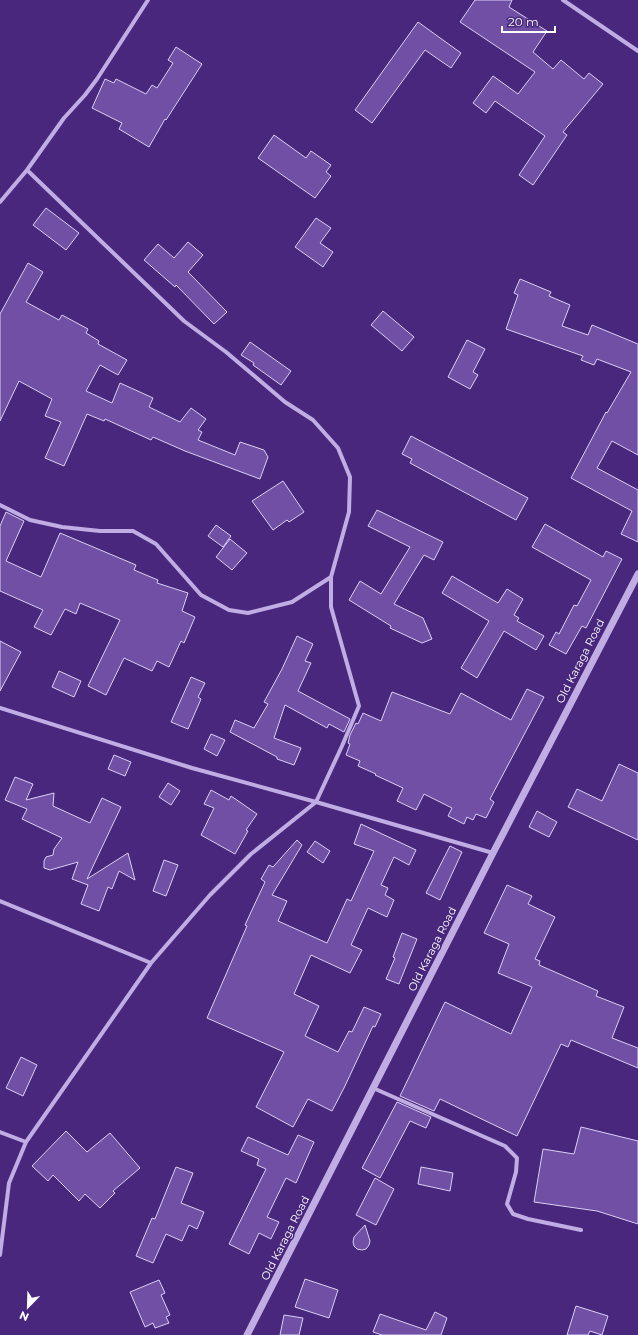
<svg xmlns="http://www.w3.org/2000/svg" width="638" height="1335" viewBox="0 0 638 1335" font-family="Montserrat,sans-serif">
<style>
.building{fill:#704fa5;stroke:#dccff4}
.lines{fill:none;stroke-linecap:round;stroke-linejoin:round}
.minor{stroke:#c1ace4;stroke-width:4}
.tertiary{stroke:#c1ace4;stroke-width:7}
.labels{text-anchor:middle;stroke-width:3;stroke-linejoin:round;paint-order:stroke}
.street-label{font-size:11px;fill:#fff;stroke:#48277d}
</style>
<rect width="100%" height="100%" fill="#48277d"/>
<path class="building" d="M 475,0 L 512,0 L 509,7 L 547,31 L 533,52 L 553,69 L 561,60 L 584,79 L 589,73 L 603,84 L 563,132 L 567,135 L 533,185 L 519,175 L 545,136 L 495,101 L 486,113 L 473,103 L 493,76 L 518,94 L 535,72 L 460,22 Z
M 418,22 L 461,53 L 451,68 L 425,50 L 372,123 L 355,110 Z
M 176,47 L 202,64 L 166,120 L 165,119 L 149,147 L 119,129 L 122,123 L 92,108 L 105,79 L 114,83 L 116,79 L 146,94 L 152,85 L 157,88 L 173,63 L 168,60 Z
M 274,135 L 306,158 L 311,151 L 331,165 L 326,172 L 331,176 L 315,198 L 258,158 Z
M 46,208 L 79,233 L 66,250 L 33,225 Z
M 316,218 L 331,228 L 320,243 L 333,252 L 323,267 L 295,247 Z
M 188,242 L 203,255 L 188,272 L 227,312 L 214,324 L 176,285 L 175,287 L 144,260 L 158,244 L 174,258 Z
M 28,263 L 43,272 L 26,302 L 59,320 L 62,315 L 88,329 L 86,333 L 99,341 L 98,344 L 127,360 L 118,375 L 100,365 L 86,391 L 112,403 L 120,383 L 153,398 L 149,407 L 180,422 L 191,408 L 206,419 L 198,430 L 202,432 L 198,440 L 235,455 L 240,442 L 264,450 L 268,457 L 260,479 L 185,451 L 153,437 L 151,440 L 105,419 L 104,421 L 87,414 L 64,466 L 45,458 L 61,422 L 45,416 L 52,399 L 19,381 L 0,421 L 0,314 Z
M 520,279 L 551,292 L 549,296 L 570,305 L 562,326 L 588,335 L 592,325 L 638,344 L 638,455 L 612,441 L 597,468 L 638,490 L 638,542 L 621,534 L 632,511 L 571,478 L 606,412 L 607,413 L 631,372 L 597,359 L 594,365 L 581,360 L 583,356 L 506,329 L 518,295 L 514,293 Z
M 383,311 L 414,337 L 402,351 L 371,325 Z
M 467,340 L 485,349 L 473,372 L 478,375 L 470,389 L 448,377 Z
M 250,342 L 291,371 L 281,385 L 253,365 L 254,363 L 241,355 Z
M 411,436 L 528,498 L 516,520 L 410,463 L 412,459 L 402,454 Z
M 283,481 L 304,512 L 289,522 L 287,520 L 273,530 L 252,501 Z
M 377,510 L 443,542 L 434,560 L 424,555 L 394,604 L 423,618 L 432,639 L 422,643 L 390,628 L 391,626 L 349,600 L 360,581 L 381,594 L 410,547 L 368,526 Z
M 6,512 L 24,521 L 6,561 L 41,577 L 60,533 L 136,565 L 134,570 L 158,580 L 157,583 L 188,593 L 182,611 L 195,617 L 184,643 L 181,641 L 169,667 L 157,661 L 152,671 L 124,658 L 106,695 L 88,686 L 120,620 L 80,603 L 76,614 L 65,609 L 51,635 L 34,627 L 43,610 L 0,591 L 0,526 Z
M 545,524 L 603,557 L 606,551 L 622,559 L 586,628 L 582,626 L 566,654 L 549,645 L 556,632 L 559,634 L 574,605 L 577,606 L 591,580 L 532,547 Z
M 216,525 L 231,536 L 223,547 L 208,536 Z
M 230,539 L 247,553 L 232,570 L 216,557 Z
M 452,576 L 498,603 L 507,589 L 523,599 L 514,615 L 519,618 L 517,621 L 544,636 L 536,650 L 504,631 L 477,678 L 461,668 L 489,621 L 442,593 Z
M 297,636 L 313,644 L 305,661 L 311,663 L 298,691 L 350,719 L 344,732 L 329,724 L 327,728 L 285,705 L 274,738 L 301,748 L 294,765 L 277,759 L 277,757 L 230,732 L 235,720 L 254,728 L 268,704 L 264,702 L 282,669 Z
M 0,641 L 21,652 L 0,691 Z
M 59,671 L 81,681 L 74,697 L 52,687 Z
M 191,677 L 205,683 L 198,697 L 201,699 L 188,729 L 171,722 Z
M 527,689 L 544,697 L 490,799 L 494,802 L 486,818 L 476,814 L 473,820 L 467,817 L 464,824 L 448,816 L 452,808 L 424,794 L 416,810 L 397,801 L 403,788 L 375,775 L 376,774 L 358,766 L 360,761 L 346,755 L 350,744 L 348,743 L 350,735 L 356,723 L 358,724 L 363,713 L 381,721 L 392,692 L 450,714 L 461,693 L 511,720 Z
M 211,734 L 225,740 L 217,756 L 204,749 Z
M 114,755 L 131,762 L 125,776 L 108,769 Z
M 619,764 L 638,773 L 638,840 L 568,807 L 577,789 L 602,801 Z
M 15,777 L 33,784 L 26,800 L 54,793 L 53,806 L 90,823 L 102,798 L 121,807 L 87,879 L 128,853 L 135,880 L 119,871 L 112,889 L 108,887 L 99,911 L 81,904 L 88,885 L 72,879 L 78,862 L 50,870 L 44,868 L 44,861 L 46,857 L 53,855 L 54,849 L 62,838 L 22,819 L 27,809 L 5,800 Z
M 168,783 L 180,791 L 171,805 L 159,797 Z
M 211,790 L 229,800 L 231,796 L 257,814 L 246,830 L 248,831 L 235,854 L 201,835 L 214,808 L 204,804 Z
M 537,811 L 557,822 L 549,837 L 529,827 Z
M 361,824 L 416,850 L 409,865 L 394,857 L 381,885 L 388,888 L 385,895 L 394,900 L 387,917 L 368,908 L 351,945 L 362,950 L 350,973 L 311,955 L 294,994 L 319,1006 L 305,1036 L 338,1052 L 349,1031 L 352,1032 L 364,1007 L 381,1014 L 375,1027 L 373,1026 L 344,1088 L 332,1111 L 308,1099 L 293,1127 L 256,1107 L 284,1052 L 207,1018 L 247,926 L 245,925 L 265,882 L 261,879 L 269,865 L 273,867 L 297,840 L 302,845 L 272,895 L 287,901 L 278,921 L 327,943 L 347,899 L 351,901 L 374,851 L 354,844 Z
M 315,841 L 330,851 L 323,863 L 307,852 Z
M 450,846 L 462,852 L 440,900 L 426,893 Z
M 164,860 L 178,865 L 166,896 L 153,891 Z
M 507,885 L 532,896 L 528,904 L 555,917 L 535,959 L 540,961 L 539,965 L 598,991 L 596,996 L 624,1007 L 612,1038 L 638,1048 L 638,1068 L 571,1040 L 568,1047 L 561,1044 L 517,1136 L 440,1099 L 434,1111 L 400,1096 L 445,1002 L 511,1034 L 532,987 L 498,973 L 509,944 L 484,933 Z
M 402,933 L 417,939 L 399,984 L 386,979 L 395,958 L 393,957 Z
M 21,1057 L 37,1065 L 23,1096 L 6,1088 Z
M 397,1102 L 431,1117 L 426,1128 L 410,1121 L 380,1178 L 362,1168 Z
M 581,1127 L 638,1141 L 638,1224 L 597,1211 L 534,1202 L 543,1149 L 574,1154 Z
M 66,1131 L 87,1152 L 110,1133 L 140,1168 L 113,1191 L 115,1193 L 100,1208 L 85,1194 L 79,1201 L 53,1175 L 48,1181 L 32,1166 Z
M 298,1135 L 314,1142 L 296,1183 L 286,1178 L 267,1217 L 279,1222 L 271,1239 L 259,1233 L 249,1254 L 229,1244 L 266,1169 L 257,1165 L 259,1159 L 241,1151 L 248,1137 L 288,1155 Z
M 176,1167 L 193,1173 L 181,1203 L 204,1212 L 197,1229 L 189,1225 L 182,1241 L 166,1234 L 153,1263 L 136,1256 L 152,1218 L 155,1219 Z
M 421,1167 L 453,1173 L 450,1191 L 418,1184 Z
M 375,1178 L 394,1189 L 376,1225 L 356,1215 Z
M 365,1225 L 370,1241 L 369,1245 L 366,1249 L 362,1250 L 357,1249 L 354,1246 L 353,1242 L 354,1237 Z
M 305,1279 L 338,1290 L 329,1318 L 295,1307 Z
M 159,1280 L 165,1293 L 161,1295 L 170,1315 L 166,1317 L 169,1323 L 155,1328 L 153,1323 L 145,1327 L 130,1292 Z
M 576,1306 L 608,1316 L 602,1335 L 590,1331 L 588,1335 L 567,1335 Z
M 435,1312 L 447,1318 L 441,1335 L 382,1335 L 373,1332 L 380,1314 L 426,1330 Z
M 284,1315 L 303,1318 L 299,1335 L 280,1335 Z"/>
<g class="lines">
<path class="minor" d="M 563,0 L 638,51
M 0,202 L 27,170 L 64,118 L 85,95 L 97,79 L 148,0
M 0,505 L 30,520 L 62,527 L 100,531 L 133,531 L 156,544 L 201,595 L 229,610 L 248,613 L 292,602 L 331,577
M 0,708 L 192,768 L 316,802 L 493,853
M 0,901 L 151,963
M 373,1088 L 505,1146 L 517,1158 L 516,1172 L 507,1204 L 513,1214 L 528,1219 L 581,1230
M 0,1132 L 26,1142 L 151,963 L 210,895 L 251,854 L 316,802 L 342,746 L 359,706 L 331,607 L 331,577 L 349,512 L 350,477 L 338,448 L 313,420 L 285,402 L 226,352 L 184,321 L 27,170
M 0,1255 L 9,1183 L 26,1142"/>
<path class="tertiary" d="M 247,1335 L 493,853 L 638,574"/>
</g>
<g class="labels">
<g class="street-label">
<text transform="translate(580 661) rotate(-63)" y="4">Old Karaga Road</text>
<text transform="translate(432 949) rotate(-63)" y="4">Old Karaga Road</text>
<text transform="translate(285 1238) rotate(-63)" y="4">Old Karaga Road</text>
</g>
</g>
<g transform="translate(28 1307) rotate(203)" stroke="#48277d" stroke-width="3" paint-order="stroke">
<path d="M0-3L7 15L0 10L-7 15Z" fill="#ffffff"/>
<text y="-6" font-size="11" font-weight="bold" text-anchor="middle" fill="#ffffff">N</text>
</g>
<path d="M502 26v6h53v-6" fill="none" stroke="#ffffff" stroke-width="2"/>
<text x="508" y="26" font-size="12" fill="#ffffff" stroke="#48277d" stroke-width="3" paint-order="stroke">20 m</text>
</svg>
